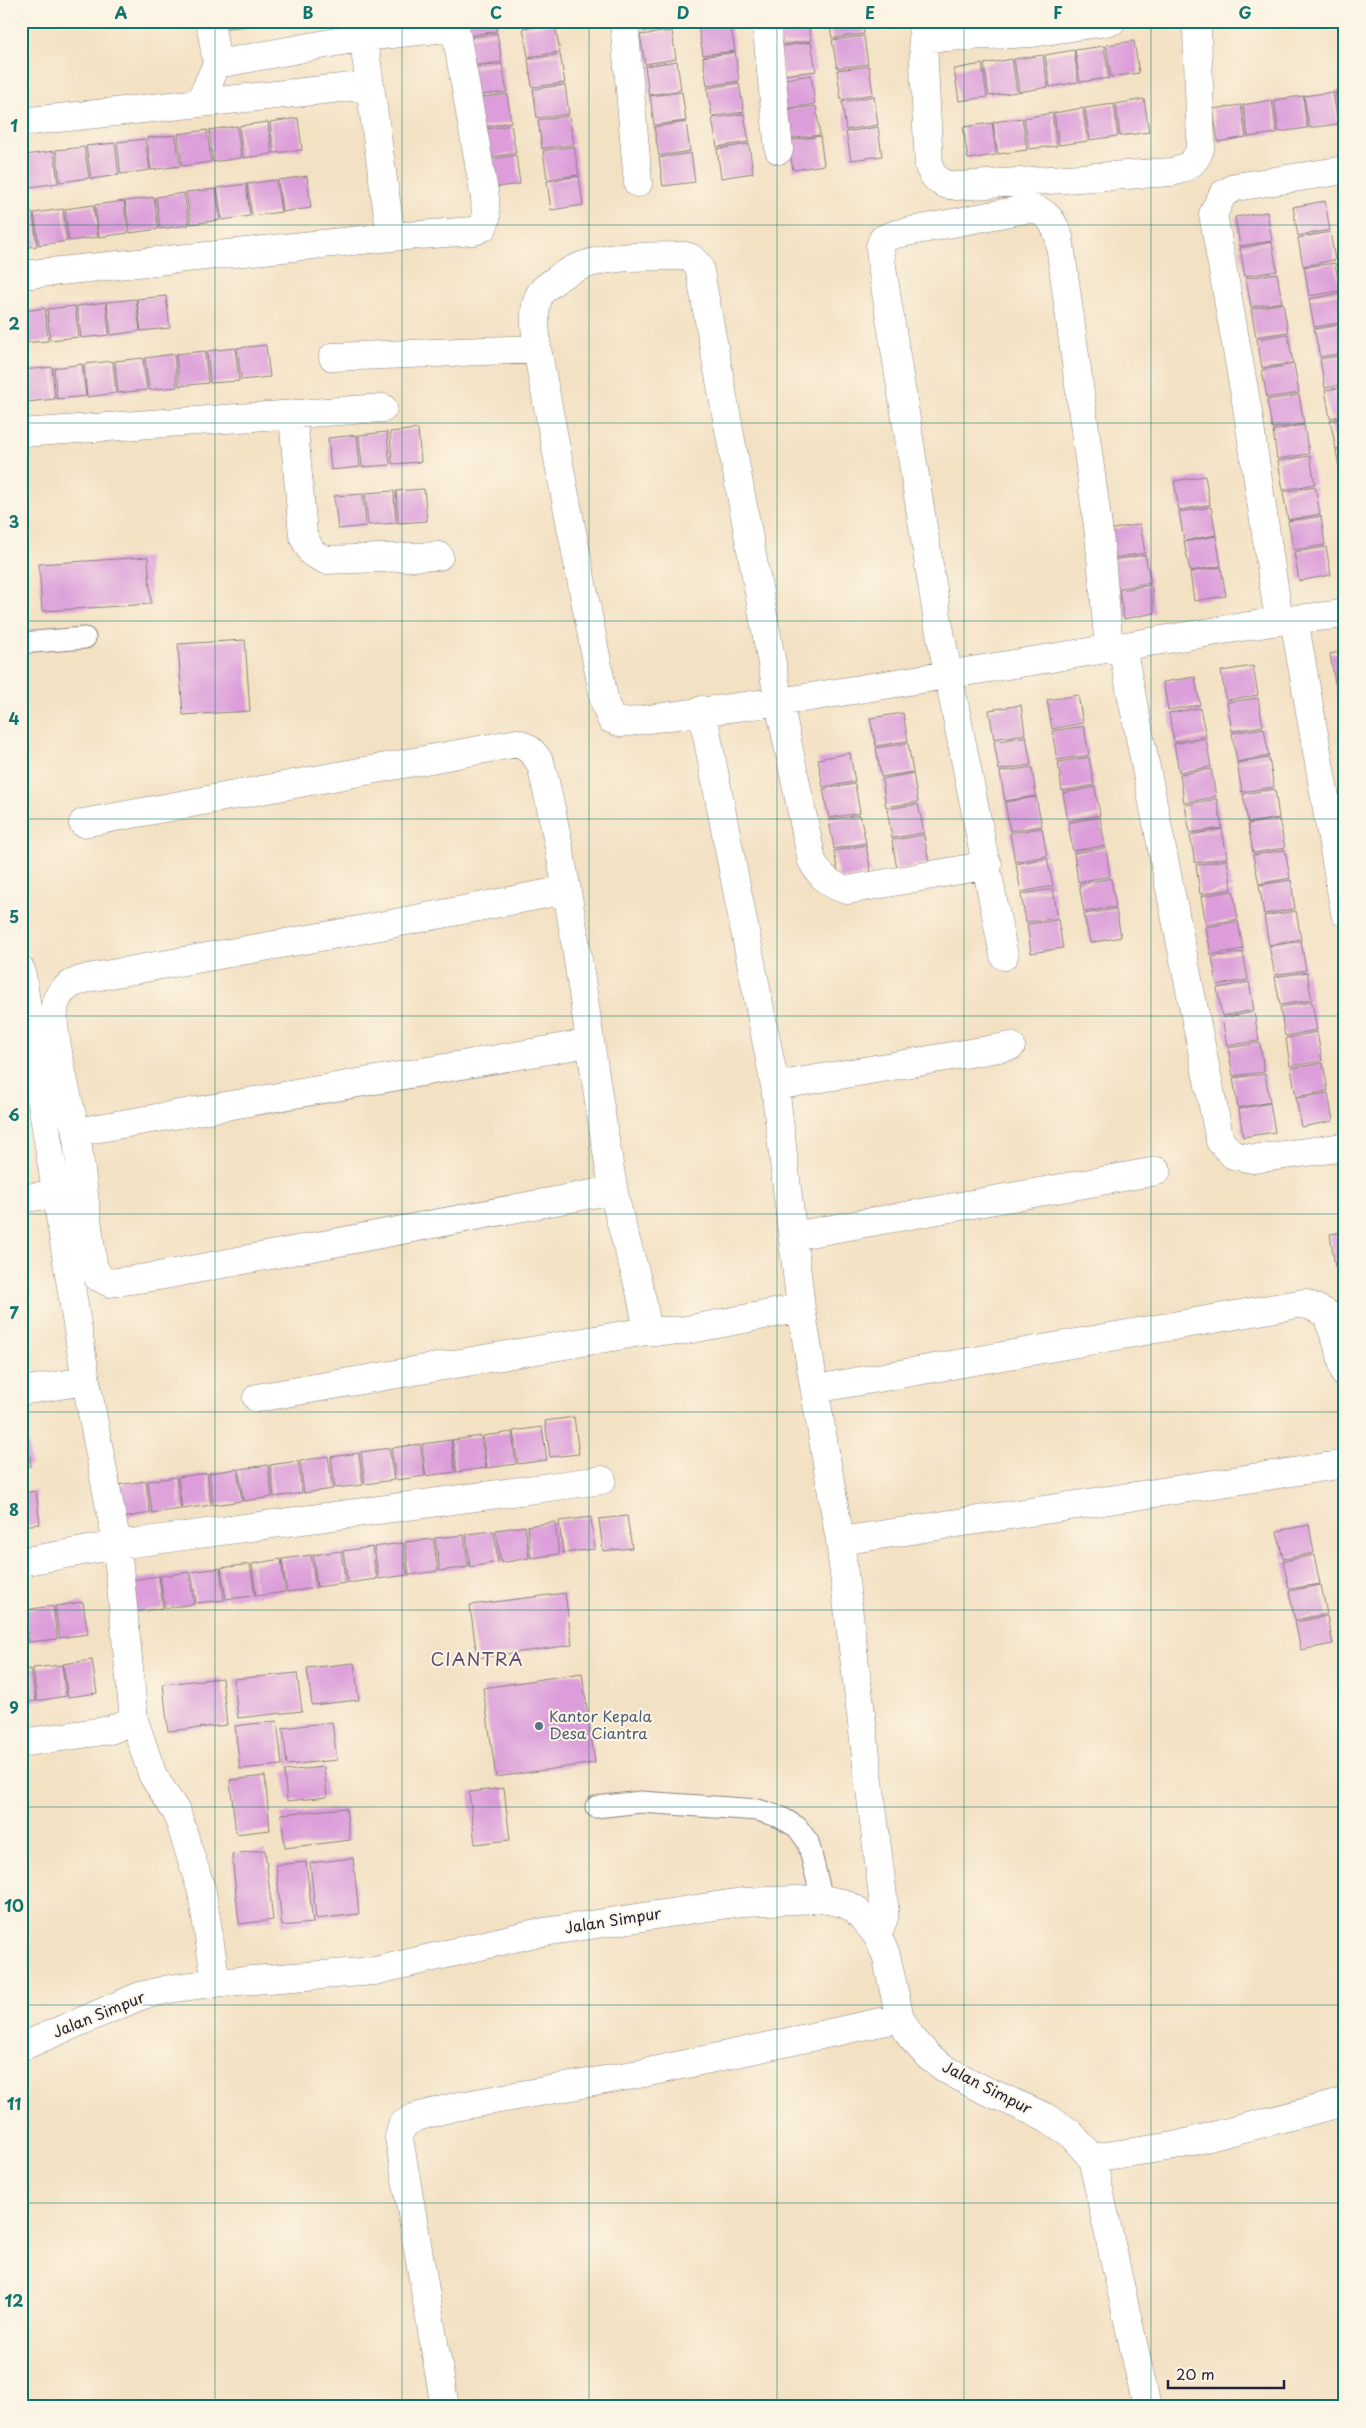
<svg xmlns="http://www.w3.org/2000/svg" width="1366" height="2428" viewBox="0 0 1366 2428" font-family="'Playpen Sans',sans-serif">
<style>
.building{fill:#dc9dda}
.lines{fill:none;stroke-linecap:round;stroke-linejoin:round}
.service-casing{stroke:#8a827f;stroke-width:23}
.minor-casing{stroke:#8a827f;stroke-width:29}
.service{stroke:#fff;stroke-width:21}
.minor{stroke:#fff;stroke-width:28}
.grid{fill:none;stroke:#0f766e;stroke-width:1;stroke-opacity:0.55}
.service-dot{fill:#5c6f8a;stroke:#fcf5e5;stroke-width:2}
.labels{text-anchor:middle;stroke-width:4;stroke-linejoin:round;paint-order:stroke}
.service-label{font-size:15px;fill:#4e5e75;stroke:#fcf5e5;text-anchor:start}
.street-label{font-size:15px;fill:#22223b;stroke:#fcf5e5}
.quarter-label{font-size:18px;letter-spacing:1px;fill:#634d73;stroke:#fcf5e5}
.neatline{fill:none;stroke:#0f766e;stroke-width:2}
.grid-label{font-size:16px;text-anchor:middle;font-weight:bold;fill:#0f766e}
</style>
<rect width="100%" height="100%" fill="#fcf5e5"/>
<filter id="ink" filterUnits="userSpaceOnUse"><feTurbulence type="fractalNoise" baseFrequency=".02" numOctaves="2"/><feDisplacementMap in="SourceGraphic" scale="10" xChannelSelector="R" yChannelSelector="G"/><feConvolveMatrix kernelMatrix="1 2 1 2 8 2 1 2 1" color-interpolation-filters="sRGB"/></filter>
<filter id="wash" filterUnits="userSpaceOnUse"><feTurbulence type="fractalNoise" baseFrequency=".0096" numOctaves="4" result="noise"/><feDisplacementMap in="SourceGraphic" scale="20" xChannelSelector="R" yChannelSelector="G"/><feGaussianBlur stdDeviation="1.12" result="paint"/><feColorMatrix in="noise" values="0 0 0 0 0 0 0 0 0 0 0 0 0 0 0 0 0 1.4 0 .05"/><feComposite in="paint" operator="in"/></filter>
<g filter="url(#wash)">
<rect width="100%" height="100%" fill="#f3e1c3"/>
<g id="blocks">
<path class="building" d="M 216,21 L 248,21 L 249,26 L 217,29 Z
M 463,21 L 495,21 L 497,31 L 465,36 Z
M 522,21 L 552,21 L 552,22 L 523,26 Z
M 642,21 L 674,21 L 675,26 L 643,31 Z
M 776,21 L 808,21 L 811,41 L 779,45 Z
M 829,21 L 862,21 L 864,34 L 832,38 Z
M 730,22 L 735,51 L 703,55 L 698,26 Z
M 555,24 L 560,52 L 528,57 L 523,28 Z
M 672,31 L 676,59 L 645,64 L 640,35 Z
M 497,33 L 502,62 L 470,66 L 465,38 Z
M 864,36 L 868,64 L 837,68 L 832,40 Z
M 1134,41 L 1139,73 L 1111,77 L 1106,45 Z
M 811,42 L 816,71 L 784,75 L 779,47 Z
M 1104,46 L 1109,78 L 1080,82 L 1075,50 Z
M 1074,50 L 1078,82 L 1050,87 L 1045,55 Z
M 735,52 L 739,81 L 707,86 L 703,57 Z
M 560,54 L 565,83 L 532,87 L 528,59 Z
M 1043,55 L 1048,87 L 1019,92 L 1014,59 Z
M 1012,59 L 1017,92 L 989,96 L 984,64 Z
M 677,61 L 681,90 L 649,95 L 645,66 Z
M 502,64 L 507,92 L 475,96 L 470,68 Z
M 982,64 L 987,97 L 959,101 L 954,69 Z
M 869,66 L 873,94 L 841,100 L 837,70 Z
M 811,75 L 815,104 L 783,109 L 779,80 Z
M 739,83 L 744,112 L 712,116 L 707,88 Z
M 565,85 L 569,114 L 537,118 L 533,89 Z
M 1345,90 L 1345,123 L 1340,123 L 1335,91 Z
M 682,92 L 686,121 L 654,125 L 650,96 Z
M 1333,92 L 1338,124 L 1309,128 L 1304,96 Z
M 507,94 L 511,122 L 479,128 L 475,98 Z
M 874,96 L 878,125 L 846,130 L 842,102 Z
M 1303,96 L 1307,128 L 1279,132 L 1274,100 Z
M 1144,99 L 1149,132 L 1120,136 L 1116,104 Z
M 1272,100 L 1277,133 L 1248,137 L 1243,105 Z
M 1114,104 L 1118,136 L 1090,140 L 1085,108 Z
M 1241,105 L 1246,137 L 1218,142 L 1213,109 Z
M 816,106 L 820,135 L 788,139 L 783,110 Z
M 1083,108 L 1088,141 L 1059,145 L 1054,113 Z
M 1052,113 L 1057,146 L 1029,149 L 1024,118 Z
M 744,114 L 749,142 L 717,147 L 712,118 Z
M 569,116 L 574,144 L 542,149 L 538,120 Z
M 298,118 L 302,150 L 274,153 L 270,122 Z
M 1022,118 L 1027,150 L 998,154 L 993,122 Z
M 268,122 L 272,154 L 243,158 L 239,126 Z
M 686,122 L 690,151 L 659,156 L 654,127 Z
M 992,123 L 996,155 L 968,159 L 963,127 Z
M 511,125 L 516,153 L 484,158 L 480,130 Z
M 237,126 L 241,158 L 213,162 L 209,130 Z
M 878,127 L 882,156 L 851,160 L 846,132 Z
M 207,130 L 211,162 L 182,166 L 178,134 Z
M 176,135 L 180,166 L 151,170 L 147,138 Z
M 820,136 L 824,165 L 793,170 L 788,141 Z
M 145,139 L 150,170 L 121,174 L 117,142 Z
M 115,143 L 119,175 L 91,179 L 86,146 Z
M 749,144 L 753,173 L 721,178 L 717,149 Z
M 574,146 L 579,175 L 547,179 L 543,151 Z
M 84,147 L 89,178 L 60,182 L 56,150 Z
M 54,151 L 58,183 L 30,187 L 25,155 Z
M 691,153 L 695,182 L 663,186 L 659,158 Z
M 21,155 L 24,155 L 28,187 L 21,188 Z
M 516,155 L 520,184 L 489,188 L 484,160 Z
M 307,176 L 311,208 L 282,212 L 278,180 Z
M 579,176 L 583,205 L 551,210 L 547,181 Z
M 276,180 L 281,212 L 252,216 L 247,184 Z
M 246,184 L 250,216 L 222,220 L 217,188 Z
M 216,189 L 220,220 L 191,224 L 186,192 Z
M 184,193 L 189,225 L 160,229 L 156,197 Z
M 154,197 L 158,229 L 130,233 L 125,201 Z
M 124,201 L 128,233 L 99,237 L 95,205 Z
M 1325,201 L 1330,230 L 1298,236 L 1293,207 Z
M 93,205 L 98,237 L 69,241 L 65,209 Z
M 63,209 L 67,241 L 39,245 L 34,213 Z
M 1267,212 L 1272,241 L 1240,246 L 1235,217 Z
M 33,213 L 37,246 L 21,248 L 21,215 Z
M 1330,232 L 1335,260 L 1303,266 L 1298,238 Z
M 1272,242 L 1277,271 L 1245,276 L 1240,248 Z
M 1335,263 L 1340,291 L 1309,296 L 1304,267 Z
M 1277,273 L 1282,302 L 1251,307 L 1246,278 Z
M 1341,293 L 1345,322 L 1314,327 L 1309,299 Z
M 166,296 L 170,328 L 141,331 L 137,299 Z
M 136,299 L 140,331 L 111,335 L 107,302 Z
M 106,302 L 109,335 L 81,338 L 77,306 Z
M 1283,303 L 1288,332 L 1256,337 L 1251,309 Z
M 75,306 L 79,337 L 50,340 L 47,309 Z
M 45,308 L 48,341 L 21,343 L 21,311 Z
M 1345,324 L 1345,353 L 1320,357 L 1314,329 Z
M 1288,334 L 1293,363 L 1262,368 L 1257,339 Z
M 266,345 L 270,377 L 241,380 L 237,348 Z
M 235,348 L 239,381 L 210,383 L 207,351 Z
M 205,351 L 208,383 L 179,386 L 176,354 Z
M 174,354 L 177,387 L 149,390 L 145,358 Z
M 1345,355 L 1345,384 L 1325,388 L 1320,359 Z
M 143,358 L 147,390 L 118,393 L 115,361 Z
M 113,361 L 116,393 L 87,397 L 84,364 Z
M 82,364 L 86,396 L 57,399 L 54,368 Z
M 1294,364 L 1299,393 L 1267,398 L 1262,370 Z
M 52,367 L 55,399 L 27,402 L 23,370 Z
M 1345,387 L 1345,416 L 1330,418 L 1325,390 Z
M 1299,395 L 1304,424 L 1272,428 L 1267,400 Z
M 1345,418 L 1345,447 L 1336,449 L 1330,420 Z
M 1304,425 L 1309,454 L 1277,459 L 1273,430 Z
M 418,429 L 421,462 L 392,464 L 390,432 Z
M 387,432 L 390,465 L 362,467 L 359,435 Z
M 357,435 L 360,467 L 331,470 L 328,438 Z
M 1345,449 L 1345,478 L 1341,479 L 1336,450 Z
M 1310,456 L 1315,484 L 1283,490 L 1278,461 Z
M 1205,476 L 1210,505 L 1179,510 L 1174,481 Z
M 1315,486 L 1320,514 L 1288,520 L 1283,492 Z
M 424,489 L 427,521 L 398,523 L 396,491 Z
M 394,491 L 396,523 L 368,525 L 365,493 Z
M 363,494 L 366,526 L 338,529 L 334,496 Z
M 1211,507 L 1216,535 L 1184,541 L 1179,512 Z
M 1321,516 L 1325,545 L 1294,550 L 1288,521 Z
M 1140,524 L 1145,553 L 1113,558 L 1108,530 Z
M 1216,536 L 1221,566 L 1190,571 L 1184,542 Z
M 1326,547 L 1331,575 L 1299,581 L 1294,552 Z
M 1145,555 L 1151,583 L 1118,588 L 1113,560 Z
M 148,557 L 151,604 L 42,611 L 39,564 Z
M 1221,567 L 1226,596 L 1194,601 L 1190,572 Z
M 1151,585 L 1155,613 L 1124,619 L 1119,590 Z
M 245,640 L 250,711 L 183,715 L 178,644 Z
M 1345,651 L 1345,681 L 1335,683 L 1330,654 Z
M 1253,666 L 1258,695 L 1226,700 L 1221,671 Z
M 1195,677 L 1200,705 L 1168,710 L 1163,682 Z
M 1345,683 L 1345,713 L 1341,713 L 1336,685 Z
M 1078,695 L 1083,723 L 1052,729 L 1047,700 Z
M 1258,698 L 1263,726 L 1232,731 L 1227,702 Z
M 1021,705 L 1025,734 L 994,739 L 989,710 Z
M 1200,708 L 1206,736 L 1174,742 L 1169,713 Z
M 903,713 L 908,741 L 876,746 L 870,718 Z
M 1084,726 L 1089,755 L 1057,760 L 1052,731 Z
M 1264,728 L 1269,756 L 1237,762 L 1232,733 Z
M 1026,736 L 1031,765 L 999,770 L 994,742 Z
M 1206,738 L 1211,767 L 1179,772 L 1174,744 Z
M 908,743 L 913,772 L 881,777 L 876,748 Z
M 850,753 L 855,782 L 823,787 L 818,759 Z
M 1089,757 L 1094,785 L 1062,791 L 1058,762 Z
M 1269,758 L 1274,787 L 1242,792 L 1237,763 Z
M 1032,767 L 1036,796 L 1005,801 L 1000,772 Z
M 1211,769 L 1216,797 L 1184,803 L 1180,774 Z
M 913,773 L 918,802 L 886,807 L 882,779 Z
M 855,784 L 860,813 L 829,818 L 823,789 Z
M 1095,787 L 1100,815 L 1068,821 L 1063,793 Z
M 1275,789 L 1279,818 L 1248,823 L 1243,794 Z
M 1036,797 L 1042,826 L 1010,831 L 1005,802 Z
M 1217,799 L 1222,828 L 1190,833 L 1185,805 Z
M 918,804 L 924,833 L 892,838 L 887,809 Z
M 860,815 L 866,843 L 834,849 L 829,820 Z
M 1100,817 L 1105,846 L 1073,851 L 1068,823 Z
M 1279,819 L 1285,848 L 1253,853 L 1248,824 Z
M 1042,828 L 1047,856 L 1015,862 L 1010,833 Z
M 1222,829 L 1227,858 L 1195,863 L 1190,835 Z
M 924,835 L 929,863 L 897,869 L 892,840 Z
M 866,845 L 871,873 L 839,879 L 834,851 Z
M 1106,848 L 1110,876 L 1078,882 L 1074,853 Z
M 1285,850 L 1290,878 L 1259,884 L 1253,855 Z
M 1047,858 L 1053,886 L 1021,892 L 1016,864 Z
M 1227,860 L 1232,889 L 1200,894 L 1196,865 Z
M 1111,878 L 1116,907 L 1084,912 L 1079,884 Z
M 1291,880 L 1295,909 L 1264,914 L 1259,885 Z
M 1053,889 L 1058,918 L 1026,922 L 1021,894 Z
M 1233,891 L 1238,919 L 1206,925 L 1201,896 Z
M 1116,909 L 1121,937 L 1090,943 L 1084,914 Z
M 1296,911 L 1301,939 L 1269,945 L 1264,916 Z
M 1058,920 L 1063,948 L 1031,953 L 1027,924 Z
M 1238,921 L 1243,949 L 1211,955 L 1206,927 Z
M 1301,941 L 1306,970 L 1275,975 L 1269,946 Z
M 1243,952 L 1248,980 L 1217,985 L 1212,957 Z
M 1307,972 L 1312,1000 L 1280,1005 L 1275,977 Z
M 1249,982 L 1254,1010 L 1222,1016 L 1217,988 Z
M 1312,1002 L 1317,1030 L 1285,1036 L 1280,1007 Z
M 1254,1012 L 1259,1041 L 1227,1046 L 1222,1018 Z
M 1317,1032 L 1322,1061 L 1290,1066 L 1286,1038 Z
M 1260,1043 L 1264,1072 L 1233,1076 L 1228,1048 Z
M 1323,1063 L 1328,1091 L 1296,1097 L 1291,1068 Z
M 1265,1074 L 1270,1102 L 1238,1108 L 1233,1078 Z
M 1328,1093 L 1333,1121 L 1301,1127 L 1296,1098 Z
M 1270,1103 L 1275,1132 L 1243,1137 L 1239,1109 Z
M 1345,1232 L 1345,1265 L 1335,1267 L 1330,1234 Z
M 1345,1292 L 1345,1315 L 1344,1315 L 1340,1293 Z
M 574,1417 L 579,1454 L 550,1457 L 545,1421 Z
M 542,1427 L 547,1460 L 518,1464 L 513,1431 Z
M 512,1432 L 516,1464 L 487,1468 L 483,1436 Z
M 27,1433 L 31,1466 L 21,1467 L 21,1434 Z
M 481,1436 L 486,1468 L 457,1472 L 452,1440 Z
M 451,1440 L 455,1472 L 426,1476 L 422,1444 Z
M 420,1444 L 425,1476 L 396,1480 L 391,1448 Z
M 389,1448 L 394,1480 L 365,1484 L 361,1452 Z
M 359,1453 L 363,1485 L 335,1488 L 331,1457 Z
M 328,1456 L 333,1489 L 304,1493 L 300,1461 Z
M 298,1461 L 302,1493 L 274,1497 L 270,1465 Z
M 268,1465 L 272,1497 L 243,1501 L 239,1469 Z
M 237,1469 L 242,1501 L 213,1505 L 209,1473 Z
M 207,1473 L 211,1505 L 182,1509 L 178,1477 Z
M 176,1477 L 181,1509 L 152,1513 L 148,1481 Z
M 146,1481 L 150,1513 L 122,1518 L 117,1485 Z
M 36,1491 L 40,1524 L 21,1526 L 21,1493 Z
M 627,1516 L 632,1548 L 603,1551 L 599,1519 Z
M 591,1517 L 595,1549 L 563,1553 L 559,1521 Z
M 555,1522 L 559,1554 L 531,1558 L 527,1526 Z
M 1309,1525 L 1314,1553 L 1283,1559 L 1277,1531 Z
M 525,1526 L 529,1558 L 501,1563 L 496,1530 Z
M 494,1531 L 498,1562 L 470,1567 L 466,1534 Z
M 464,1535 L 468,1567 L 440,1571 L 435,1538 Z
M 433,1539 L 438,1571 L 409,1575 L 405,1542 Z
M 403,1543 L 407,1575 L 379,1579 L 374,1547 Z
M 372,1547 L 377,1579 L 348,1583 L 343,1551 Z
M 341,1551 L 346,1583 L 317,1587 L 313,1555 Z
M 311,1555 L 316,1588 L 287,1592 L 282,1559 Z
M 1314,1555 L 1320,1584 L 1289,1589 L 1283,1561 Z
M 281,1559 L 285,1592 L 256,1596 L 252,1564 Z
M 250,1564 L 255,1596 L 226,1599 L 221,1568 Z
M 220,1568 L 224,1600 L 196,1603 L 191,1572 Z
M 189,1572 L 194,1604 L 165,1608 L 160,1576 Z
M 159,1576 L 163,1608 L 135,1612 L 131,1580 Z
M 1321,1585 L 1327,1614 L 1295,1620 L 1289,1591 Z
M 565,1593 L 572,1645 L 477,1658 L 470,1605 Z
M 83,1602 L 88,1634 L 59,1638 L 55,1606 Z
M 53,1606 L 57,1639 L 29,1642 L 24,1610 Z
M 21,1611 L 27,1643 L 21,1643 Z
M 1327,1616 L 1333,1644 L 1301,1650 L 1295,1622 Z
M 92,1660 L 97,1693 L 68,1697 L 63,1664 Z
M 354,1663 L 359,1700 L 312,1705 L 307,1668 Z
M 62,1665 L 66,1696 L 37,1701 L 33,1668 Z
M 31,1669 L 36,1701 L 21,1703 L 21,1670 Z
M 297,1673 L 302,1711 L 238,1718 L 234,1679 Z
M 582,1673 L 595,1763 L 496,1777 L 483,1688 Z
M 222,1678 L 227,1725 L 168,1731 L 163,1684 Z
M 277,1721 L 282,1765 L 240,1769 L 235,1726 Z
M 332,1722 L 337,1760 L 287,1765 L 283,1728 Z
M 324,1767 L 327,1797 L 287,1801 L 284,1771 Z
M 265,1776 L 270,1830 L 236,1834 L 230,1780 Z
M 504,1788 L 510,1840 L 475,1844 L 469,1792 Z
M 346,1808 L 350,1840 L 285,1848 L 281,1814 Z
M 265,1850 L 273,1920 L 239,1924 L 232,1854 Z
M 353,1858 L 359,1914 L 316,1919 L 310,1863 Z
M 306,1862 L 313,1923 L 282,1926 L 276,1865 Z"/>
</g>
</g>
<g filter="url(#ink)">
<use href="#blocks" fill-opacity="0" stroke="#8a827f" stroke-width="1"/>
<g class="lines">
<g class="service-casing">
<path id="service" d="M 21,643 L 85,638
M 596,1807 L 641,1802 L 758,1810 L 780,1817 L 797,1827 L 808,1842 L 822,1899"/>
</g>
<g class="minor-casing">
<path id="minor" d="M 210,21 L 217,64
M 624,21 L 638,183
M 766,21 L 779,150
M 922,21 L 929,167 C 935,181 942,185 957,186 L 1172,172 C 1188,168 1197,162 1201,145 L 1197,31 L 1194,21
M 924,38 L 1032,33 L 1112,21
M 200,102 L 217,64 L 364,37 L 455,27
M 21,122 L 370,85
M 391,237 L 474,231 L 483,227 L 486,219 L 485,198 L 454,21
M 21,275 L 391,237 L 361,21
M 333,357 L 537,349
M 293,416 L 303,535 L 312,553 L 325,560 L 439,556
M 21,433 L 383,408
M 1294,619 L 1345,913
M 1279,621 L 1247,407 L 1213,214 L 1223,194 L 1236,187 L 1345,170
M 1122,647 L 1220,1141 L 1233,1155 L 1253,1159 L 1345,1147
M 702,710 L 775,1086 L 801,1308 L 840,1541 L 884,1905 L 884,1918 L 877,1935
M 83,823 L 517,743 C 528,747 536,754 541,765 C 575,903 588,1047 613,1187 C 621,1236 642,1281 647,1331 L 681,1331 L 801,1308
M 988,865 L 848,890 C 830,886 821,877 812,861 L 779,702 L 699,266 L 691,258 L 685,256 C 641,257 589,252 553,282 C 548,286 541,290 539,296 C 532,310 536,333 537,349 L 605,704 L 611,719 L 622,723 C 681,714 739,707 798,699 L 1279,621 L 1345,614
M 566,890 L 354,931 L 88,978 C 74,982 64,986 57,999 C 46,1019 70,1107 76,1132 L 589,1043
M 1004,956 L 938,622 L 882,267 L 880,247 L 883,239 L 896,234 L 1030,208 C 1048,212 1053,221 1059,237 L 1099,534 L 1109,649
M 21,970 L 86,1381 L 117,1545 L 134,1720 L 110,1730 L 21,1743
M 775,1086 L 1011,1046
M 76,1132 L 93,1265 L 98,1277 L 110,1283 L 159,1276 L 613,1190
M 21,1199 L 58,1193
M 793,1236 L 1157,1171
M 1345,1349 L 1340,1350 L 1345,1374
M 815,1389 L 1304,1303 L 1326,1313 L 1340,1350
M 21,1391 L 86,1381
M 257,1398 L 647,1331
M 840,1541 L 1345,1464
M 21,1562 L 117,1545 L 602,1480
M 134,1720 L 153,1776 L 177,1813 L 202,1892 L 216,1983
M 21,2047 L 140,1996 L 169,1989 L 212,1983 L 375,1971 L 531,1934 L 742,1902 L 822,1899 L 843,1903 L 855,1909 L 877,1935 L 886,1955 L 900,2018 L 911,2037 L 929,2057 L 947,2070 L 980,2088 L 1046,2117 L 1070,2133 L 1092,2158 L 1147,2407
M 1092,2158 L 1174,2146 L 1345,2102
M 445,2407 L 399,2138 L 402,2125 L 416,2117 L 454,2107 L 644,2073 L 900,2018"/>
</g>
<use href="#service" class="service"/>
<use href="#minor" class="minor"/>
</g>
</g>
<path class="grid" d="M 215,21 L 215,2407M 402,21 L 402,2407M 589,21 L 589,2407M 777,21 L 777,2407M 964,21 L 964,2407M 1151,21 L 1151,2407M 21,225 L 1345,225M 21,423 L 1345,423M 21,621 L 1345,621M 21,819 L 1345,819M 21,1016 L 1345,1016M 21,1214 L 1345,1214M 21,1412 L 1345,1412M 21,1610 L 1345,1610M 21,1807 L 1345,1807M 21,2005 L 1345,2005M 21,2203 L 1345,2203"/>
<circle class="service-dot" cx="539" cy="1726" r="5"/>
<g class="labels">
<g class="service-label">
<text x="549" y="1722">Kantor Kepala<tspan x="549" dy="17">Desa Ciantra</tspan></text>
</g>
<g class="street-label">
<text transform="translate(613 1921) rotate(-9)" y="5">Jalan Simpur</text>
<text transform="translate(99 2015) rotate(-22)" y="5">Jalan Simpur</text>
<text transform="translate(987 2088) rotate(27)" y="5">Jalan Simpur</text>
</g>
<g class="quarter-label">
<text x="477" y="1666">CIANTRA</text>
</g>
</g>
<rect width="1366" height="2428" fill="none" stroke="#fcf5e5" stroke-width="55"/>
<path d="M1168 2380v8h116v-8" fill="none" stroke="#22223b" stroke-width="2.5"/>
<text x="1176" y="2380" font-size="15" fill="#22223b" stroke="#fcf5e5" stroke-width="4" paint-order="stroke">20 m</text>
<rect x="28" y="28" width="1310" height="2372" class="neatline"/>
<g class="grid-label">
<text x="121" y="19">A</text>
<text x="308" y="19">B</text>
<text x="496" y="19">C</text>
<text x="683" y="19">D</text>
<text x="870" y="19">E</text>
<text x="1058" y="19">F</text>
<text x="1245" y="19">G</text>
<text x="14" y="132">1</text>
<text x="14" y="330">2</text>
<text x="14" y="528">3</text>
<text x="14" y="725">4</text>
<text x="14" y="923">5</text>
<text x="14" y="1121">6</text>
<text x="14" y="1319">7</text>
<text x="14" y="1516">8</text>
<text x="14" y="1714">9</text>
<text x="14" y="1912">10</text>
<text x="14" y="2110">11</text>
<text x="14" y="2307">12</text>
</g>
</svg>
